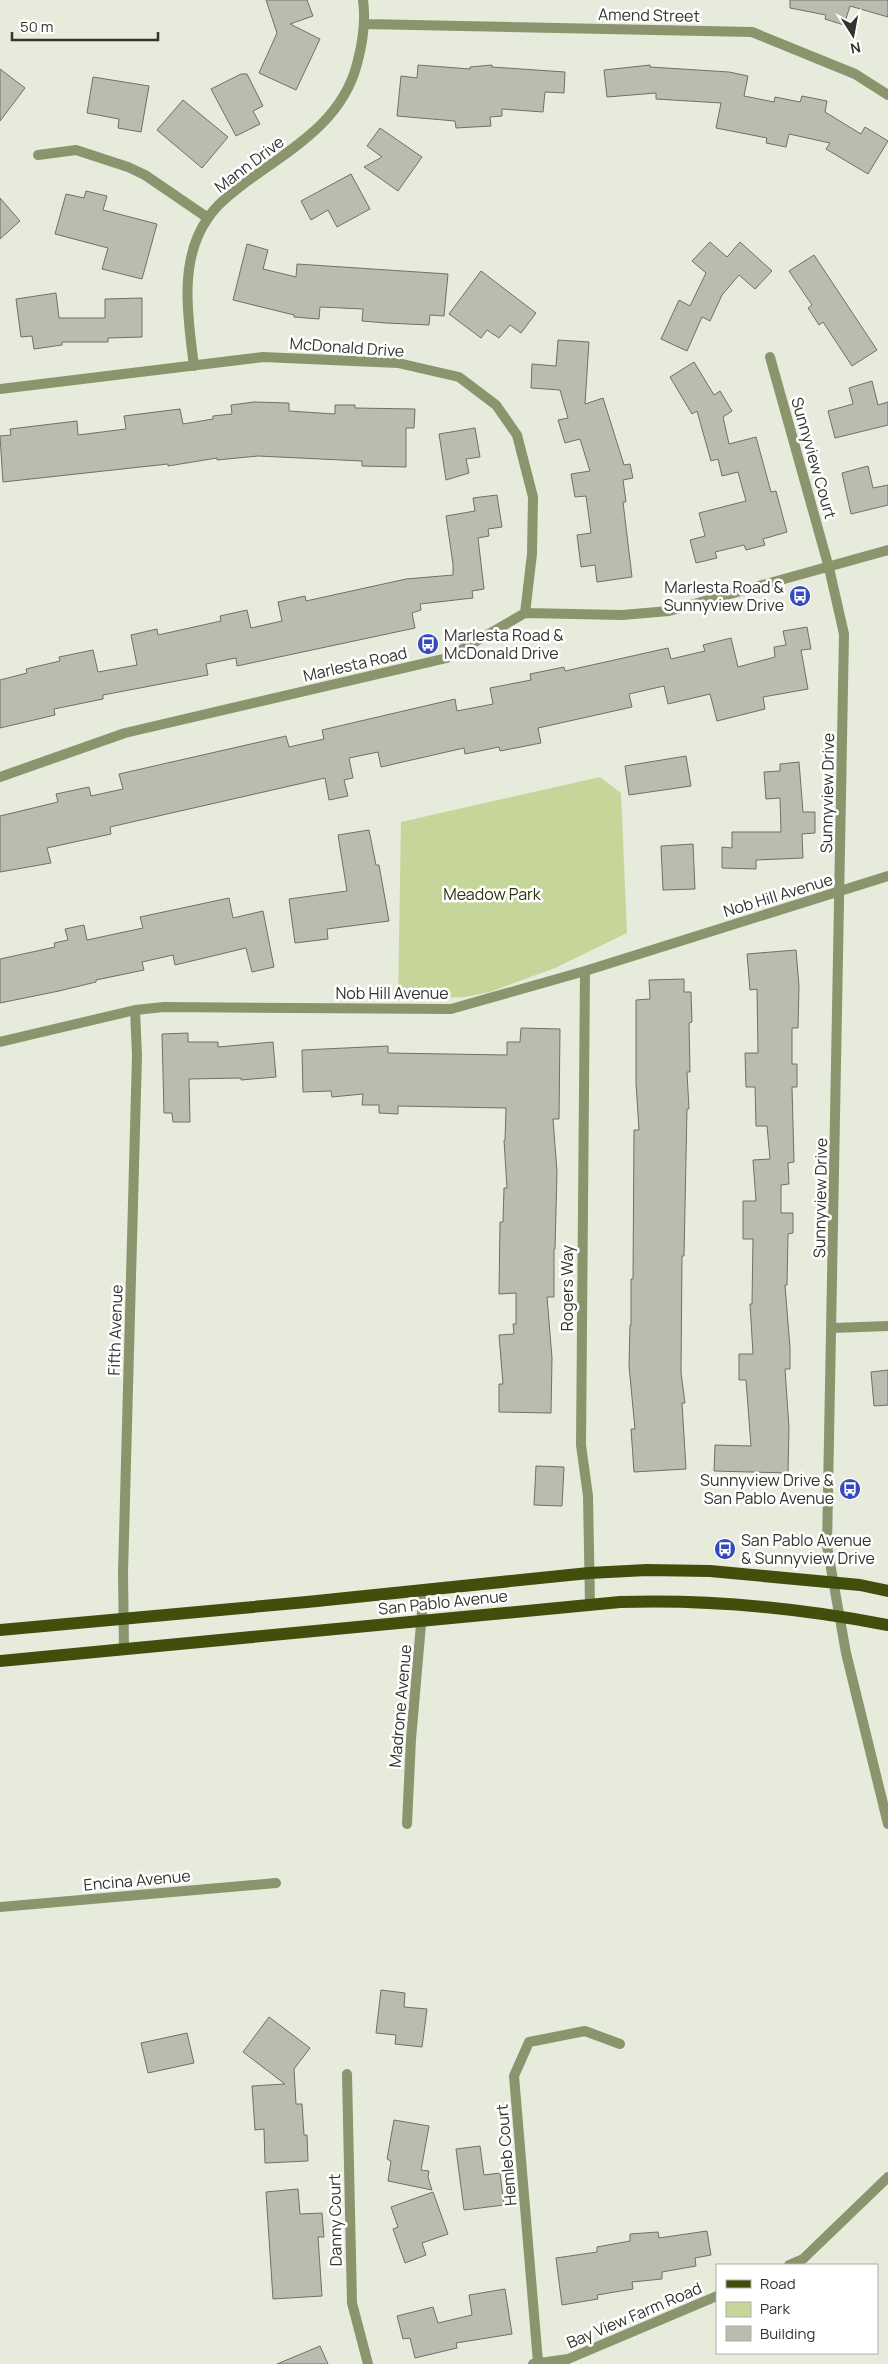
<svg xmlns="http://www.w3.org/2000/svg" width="888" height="2364" viewBox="0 0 888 2364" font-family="Manrope,sans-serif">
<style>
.green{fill:#c6d69a}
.building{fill:#b9bdaf;stroke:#6e7265}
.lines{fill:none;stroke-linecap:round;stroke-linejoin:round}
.street{stroke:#8a956d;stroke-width:10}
.primary{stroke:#424e0c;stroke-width:12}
.labels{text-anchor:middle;stroke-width:5;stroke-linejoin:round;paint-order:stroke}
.street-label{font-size:16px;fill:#33342f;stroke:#fff}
.poi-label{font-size:16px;fill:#33342f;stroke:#fff;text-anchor:end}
.park-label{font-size:16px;fill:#2c340a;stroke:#fff}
</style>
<rect width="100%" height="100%" fill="#e6ebdc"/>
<path class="green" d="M 600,777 L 621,793 L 627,933 L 555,968 L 490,992 L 465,997 L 398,1000 L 401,822 Z"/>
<path class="building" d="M 266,0 L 307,0 L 313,16 L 290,24 L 320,39 L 296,90 L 259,73 L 277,33 Z
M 790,0 L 888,0 L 888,17 L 850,6 L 844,25 L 825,19 L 826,15 L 790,8 Z
M 418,65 L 470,69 L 470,67 L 492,65 L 492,67 L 565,72 L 564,93 L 545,92 L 543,112 L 502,109 L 502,116 L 490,117 L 491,126 L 456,128 L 455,121 L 397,116 L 401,76 L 417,78 Z
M 650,65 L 650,67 L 729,72 L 748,76 L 744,96 L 774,102 L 775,97 L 800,102 L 802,96 L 827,101 L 825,112 L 861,134 L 865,127 L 888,141 L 868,174 L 826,149 L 830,143 L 789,134 L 786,147 L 766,143 L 767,138 L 716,128 L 721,103 L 656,99 L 656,93 L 607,97 L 604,70 Z
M 0,69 L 25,88 L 0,121 Z
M 241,74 L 247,74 L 263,106 L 253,111 L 260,124 L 236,136 L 211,89 Z
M 93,77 L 149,86 L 141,132 L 118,128 L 119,119 L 87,113 Z
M 183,100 L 228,137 L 202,168 L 157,130 Z
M 380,128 L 422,157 L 398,191 L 364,167 L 382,157 L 367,146 Z
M 351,174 L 370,209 L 337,227 L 328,210 L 311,220 L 301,201 Z
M 86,191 L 107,196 L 103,210 L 157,224 L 142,279 L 102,269 L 108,248 L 55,234 L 66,194 L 84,198 Z
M 0,198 L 20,221 L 0,239 Z
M 710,242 L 727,257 L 740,242 L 772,271 L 755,289 L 739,275 L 722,295 L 710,321 L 702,317 L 687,351 L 661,339 L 679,300 L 690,306 L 706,273 L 692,261 Z
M 247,244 L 268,250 L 263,269 L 296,277 L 297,264 L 448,274 L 444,316 L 430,315 L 429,325 L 386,323 L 362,321 L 363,309 L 320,307 L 319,319 L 294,317 L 294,315 L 233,300 Z
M 814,255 L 877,350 L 852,366 L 823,322 L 819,325 L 808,308 L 812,305 L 789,271 Z
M 481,271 L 536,313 L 521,333 L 510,325 L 499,338 L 487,330 L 481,338 L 449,314 Z
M 56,293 L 59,318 L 105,318 L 105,299 L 142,298 L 142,337 L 108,338 L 108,342 L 62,342 L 62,345 L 34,349 L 32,336 L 21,337 L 16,299 Z
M 558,340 L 589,342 L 585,404 L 603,398 L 624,465 L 630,464 L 633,478 L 623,480 L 626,502 L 623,502 L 632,577 L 597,582 L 595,565 L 581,567 L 577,535 L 591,533 L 586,496 L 575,497 L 571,474 L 590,471 L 580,439 L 565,443 L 558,420 L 568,418 L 560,390 L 531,388 L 532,364 L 556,366 Z
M 694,362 L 714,395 L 720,391 L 732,411 L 723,417 L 729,444 L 756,437 L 771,492 L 776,491 L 787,532 L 763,539 L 765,545 L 746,550 L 744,545 L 715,552 L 717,558 L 696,563 L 690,540 L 705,536 L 699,513 L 746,501 L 738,472 L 722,476 L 718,459 L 711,461 L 697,411 L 692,414 L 670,377 Z
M 872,381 L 878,405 L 888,402 L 888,425 L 835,438 L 828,411 L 853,404 L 849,388 Z
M 254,402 L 289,403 L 289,411 L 335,414 L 335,405 L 355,405 L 355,408 L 415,409 L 414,428 L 406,428 L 406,467 L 362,466 L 362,461 L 258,456 L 217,460 L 217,458 L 168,466 L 168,464 L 3,482 L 0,436 L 11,435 L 10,429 L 77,421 L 78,435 L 126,429 L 124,416 L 180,409 L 183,424 L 213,419 L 213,416 L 232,414 L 231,405 Z
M 475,428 L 480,457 L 466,459 L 469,473 L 446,480 L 439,434 Z
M 868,466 L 873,488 L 888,485 L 888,505 L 851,514 L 842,473 Z
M 497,495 L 502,527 L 488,529 L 489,536 L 478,538 L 484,589 L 472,591 L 473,598 L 420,604 L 421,610 L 412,613 L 415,628 L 237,666 L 236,658 L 206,664 L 208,675 L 103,695 L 103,699 L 54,709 L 55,715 L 0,728 L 0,680 L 27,673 L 26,669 L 60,661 L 59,657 L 93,650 L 98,672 L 137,665 L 131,635 L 157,629 L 158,635 L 221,621 L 220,616 L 247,610 L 251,628 L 282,621 L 278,602 L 305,596 L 306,601 L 406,579 L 453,575 L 453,564 L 446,516 L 475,511 L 473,498 Z
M 807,627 L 811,649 L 801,650 L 808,689 L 763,697 L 765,709 L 717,721 L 710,694 L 668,704 L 664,686 L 629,694 L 632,707 L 538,728 L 541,743 L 500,751 L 499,747 L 465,754 L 464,748 L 381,767 L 378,752 L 349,758 L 353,778 L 344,780 L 348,796 L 329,800 L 325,778 L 110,827 L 111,834 L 47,848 L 51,863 L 0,872 L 0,816 L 58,802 L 56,794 L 89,787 L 91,796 L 123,789 L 119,774 L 286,736 L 289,747 L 324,739 L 322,730 L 455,699 L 457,711 L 493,704 L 490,688 L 531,680 L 530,674 L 564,667 L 565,671 L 668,648 L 671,659 L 705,651 L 703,645 L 731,638 L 738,667 L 775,657 L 774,647 L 786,645 L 783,631 Z
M 686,756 L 691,786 L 629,795 L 625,766 Z
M 799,762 L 803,812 L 815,812 L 815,833 L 802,834 L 803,858 L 756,860 L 756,869 L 722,868 L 722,847 L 732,848 L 732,832 L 781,832 L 780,798 L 766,799 L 764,772 L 780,771 L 780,764 Z
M 369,830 L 376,865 L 379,865 L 389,921 L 327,929 L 328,939 L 295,943 L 289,899 L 347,891 L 338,835 Z
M 693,844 L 695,889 L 663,890 L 661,846 Z
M 229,898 L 233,918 L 263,911 L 274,967 L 252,972 L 246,948 L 175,965 L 173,955 L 142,962 L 144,970 L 96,980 L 96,982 L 59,991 L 0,1003 L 0,959 L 55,947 L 54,943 L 68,940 L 65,929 L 84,925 L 87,940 L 143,928 L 140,917 Z
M 796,950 L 799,986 L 798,1028 L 792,1028 L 792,1064 L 797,1064 L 797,1087 L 792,1087 L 794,1162 L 788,1163 L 789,1184 L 781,1185 L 781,1213 L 793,1213 L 793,1233 L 788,1234 L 787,1285 L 785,1285 L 790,1348 L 790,1369 L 785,1369 L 789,1428 L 788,1473 L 714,1471 L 715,1445 L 751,1446 L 746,1380 L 739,1380 L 739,1354 L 753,1354 L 750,1304 L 752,1304 L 753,1239 L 743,1239 L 743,1201 L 756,1201 L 753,1160 L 770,1159 L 767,1126 L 756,1126 L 755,1087 L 746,1087 L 745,1053 L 758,1053 L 757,989 L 750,990 L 747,954 Z
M 684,979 L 684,992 L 691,992 L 692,1022 L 689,1023 L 690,1072 L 687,1072 L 689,1109 L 687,1109 L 684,1256 L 682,1256 L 681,1373 L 685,1403 L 682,1403 L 686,1469 L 634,1472 L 631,1429 L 635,1429 L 629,1366 L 630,1325 L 631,1325 L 631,1279 L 633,1279 L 634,1130 L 639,1130 L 636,1083 L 636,1000 L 650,999 L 649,980 Z
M 521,1028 L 560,1029 L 559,1119 L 553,1119 L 557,1172 L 555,1249 L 554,1249 L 554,1297 L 547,1297 L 552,1358 L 551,1413 L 499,1412 L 499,1384 L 503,1384 L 499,1335 L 514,1334 L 513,1324 L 516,1324 L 516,1293 L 499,1294 L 500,1222 L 503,1222 L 504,1188 L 507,1188 L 504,1140 L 505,1140 L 506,1108 L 398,1106 L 398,1114 L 379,1113 L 379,1105 L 362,1105 L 363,1094 L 332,1097 L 331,1091 L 303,1092 L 302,1050 L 388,1046 L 388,1053 L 507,1055 L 507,1042 L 520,1042 Z
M 188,1033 L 188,1042 L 218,1042 L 218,1047 L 273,1042 L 276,1077 L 241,1080 L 241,1078 L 189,1079 L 190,1122 L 173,1122 L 172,1113 L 164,1113 L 162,1034 Z
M 888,1370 L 888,1405 L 874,1406 L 871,1372 Z
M 536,1466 L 564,1467 L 562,1506 L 534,1505 Z
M 381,1990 L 405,1993 L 404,2007 L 427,2009 L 422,2047 L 395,2044 L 396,2035 L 376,2033 Z
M 269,2017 L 310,2048 L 294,2069 L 296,2104 L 302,2104 L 304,2135 L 307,2135 L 308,2161 L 265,2163 L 264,2129 L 255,2130 L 252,2086 L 285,2084 L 243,2052 Z
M 187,2033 L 194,2063 L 148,2073 L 141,2043 Z
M 394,2120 L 429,2126 L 421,2170 L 429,2171 L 428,2177 L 432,2190 L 388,2181 L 391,2161 L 387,2159 Z
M 480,2146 L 484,2175 L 500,2173 L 504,2205 L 464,2210 L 456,2149 Z
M 298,2189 L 300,2214 L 322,2213 L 324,2237 L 318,2237 L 322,2296 L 273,2299 L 266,2192 Z
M 433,2192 L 448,2234 L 422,2243 L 426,2255 L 405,2263 L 393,2229 L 398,2227 L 391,2207 Z
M 707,2231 L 711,2255 L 695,2258 L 696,2266 L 662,2272 L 662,2279 L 632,2282 L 633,2289 L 597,2295 L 598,2299 L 562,2305 L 556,2258 L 597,2252 L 597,2247 L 630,2241 L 630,2234 L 658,2232 L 659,2238 Z
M 505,2289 L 512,2334 L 456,2343 L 457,2348 L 415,2358 L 410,2338 L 403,2339 L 397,2316 L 433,2307 L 438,2323 L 472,2315 L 469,2295 Z
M 320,2346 L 328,2364 L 277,2364 Z"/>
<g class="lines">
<path class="street" d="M 365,24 L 752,32 L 855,74 L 888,95
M 38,155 L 76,150 L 128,167 L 145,175 L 208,218
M 770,357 L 829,568 L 844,634 L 827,1546 L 846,1653 L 888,1824
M 194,366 C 188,319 178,260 208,218 C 217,204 233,192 246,182 C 291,149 342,122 357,64 C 363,42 366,22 363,0
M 0,389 L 263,357 L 398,363 L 459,377 L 496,405 L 517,435 L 533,497 L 532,554 L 525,613
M 0,777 L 125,733 L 447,658 L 525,613 L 622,615 L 669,611 L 888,550
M 585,971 L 581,1445 L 588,1496 L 590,1604
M 0,1042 L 135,1010 L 164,1007 L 451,1009 L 585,971 L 888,876
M 833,1328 L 888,1326
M 124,1650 L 123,1573 L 137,1055 L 135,1010
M 407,1824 L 411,1739 L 424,1590
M 0,1907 L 276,1883
M 347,2074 L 352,2303 L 368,2364
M 789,2265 L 803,2259 L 888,2177
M 538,2362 L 514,2076 L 529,2042 L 585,2031 L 620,2044
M 533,2364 L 568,2359 L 717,2296"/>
<path class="primary" d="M 0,1630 L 307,1602 L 589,1573 L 647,1570 L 710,1571 L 860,1585 L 888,1591
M 0,1661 L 620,1602 C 710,1599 799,1608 888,1625"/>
</g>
<defs>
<g id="bus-disc" transform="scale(1.125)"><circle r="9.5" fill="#364abc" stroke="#fff"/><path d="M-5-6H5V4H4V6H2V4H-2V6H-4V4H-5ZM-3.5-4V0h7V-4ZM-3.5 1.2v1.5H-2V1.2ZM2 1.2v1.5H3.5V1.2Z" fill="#fff"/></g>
</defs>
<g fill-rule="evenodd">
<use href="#bus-disc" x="800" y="596"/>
<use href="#bus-disc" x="428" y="644"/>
<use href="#bus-disc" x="850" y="1489"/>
<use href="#bus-disc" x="725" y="1549"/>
</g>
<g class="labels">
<g class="street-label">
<text transform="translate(649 15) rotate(1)" y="6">Amend Street</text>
<text transform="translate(249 164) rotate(-37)" y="6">Mann Drive</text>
<text transform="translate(347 347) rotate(4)" y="6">McDonald Drive</text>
<text transform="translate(814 458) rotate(74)" y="6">Sunnyview Court</text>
<text transform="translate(355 664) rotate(-13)" y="6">Marlesta Road</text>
<text transform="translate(827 793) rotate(-89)" y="6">Sunnyview Drive</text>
<text transform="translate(778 895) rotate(-17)" y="6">Nob Hill Avenue</text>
<text x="392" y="999">Nob Hill Avenue</text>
<text transform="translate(820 1198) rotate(-89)" y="6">Sunnyview Drive</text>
<text transform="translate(567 1288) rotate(-90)" y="6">Rogers Way</text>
<text transform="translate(115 1330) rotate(-88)" y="6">Fifth Avenue</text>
<text transform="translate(443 1602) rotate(-6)" y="6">San Pablo Avenue</text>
<text transform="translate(400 1706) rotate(-85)" y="6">Madrone Avenue</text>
<text transform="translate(137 1880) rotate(-5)" y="6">Encina Avenue</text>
<text transform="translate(506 2155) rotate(-95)" y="6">Hemleb Court</text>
<text transform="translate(335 2220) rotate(-91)" y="6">Danny Court</text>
<text transform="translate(634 2315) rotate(-23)" y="6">Bay View Farm Road</text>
</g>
<g class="poi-label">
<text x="784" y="593">Marlesta Road &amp;<tspan x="784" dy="18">Sunnyview Drive</tspan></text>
<text x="444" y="641" text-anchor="start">Marlesta Road &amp;<tspan x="444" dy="18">McDonald Drive</tspan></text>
<text x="834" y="1486">Sunnyview Drive &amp;<tspan x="834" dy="18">San Pablo Avenue</tspan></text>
<text x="741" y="1546" text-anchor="start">San Pablo Avenue<tspan x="741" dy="18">&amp; Sunnyview Drive</tspan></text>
</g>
<g class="park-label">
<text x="492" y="900">Meadow Park</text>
</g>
</g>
<rect x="716" y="2264" width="162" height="90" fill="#ffffff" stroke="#adaeac"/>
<rect x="726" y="2280" width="25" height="8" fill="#424e0c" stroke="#adaeac"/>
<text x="760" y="2289" font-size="15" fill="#33342f">Road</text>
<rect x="726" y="2302" width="25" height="15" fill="#c6d69a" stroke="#adaeac"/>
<text x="760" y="2314" font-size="15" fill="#33342f">Park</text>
<rect x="726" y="2326" width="25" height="15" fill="#b9bdaf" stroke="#adaeac"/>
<text x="760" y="2339" font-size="15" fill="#33342f">Building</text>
<g transform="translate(853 35) rotate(169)" stroke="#ffffff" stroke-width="4" paint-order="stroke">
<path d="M0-4L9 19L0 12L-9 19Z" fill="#33342f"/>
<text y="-8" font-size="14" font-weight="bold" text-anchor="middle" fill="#33342f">N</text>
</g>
<path d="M12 32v8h146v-8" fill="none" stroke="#33342f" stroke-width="2.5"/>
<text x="20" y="32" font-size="15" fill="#33342f" stroke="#ffffff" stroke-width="4" paint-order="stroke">50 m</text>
</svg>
